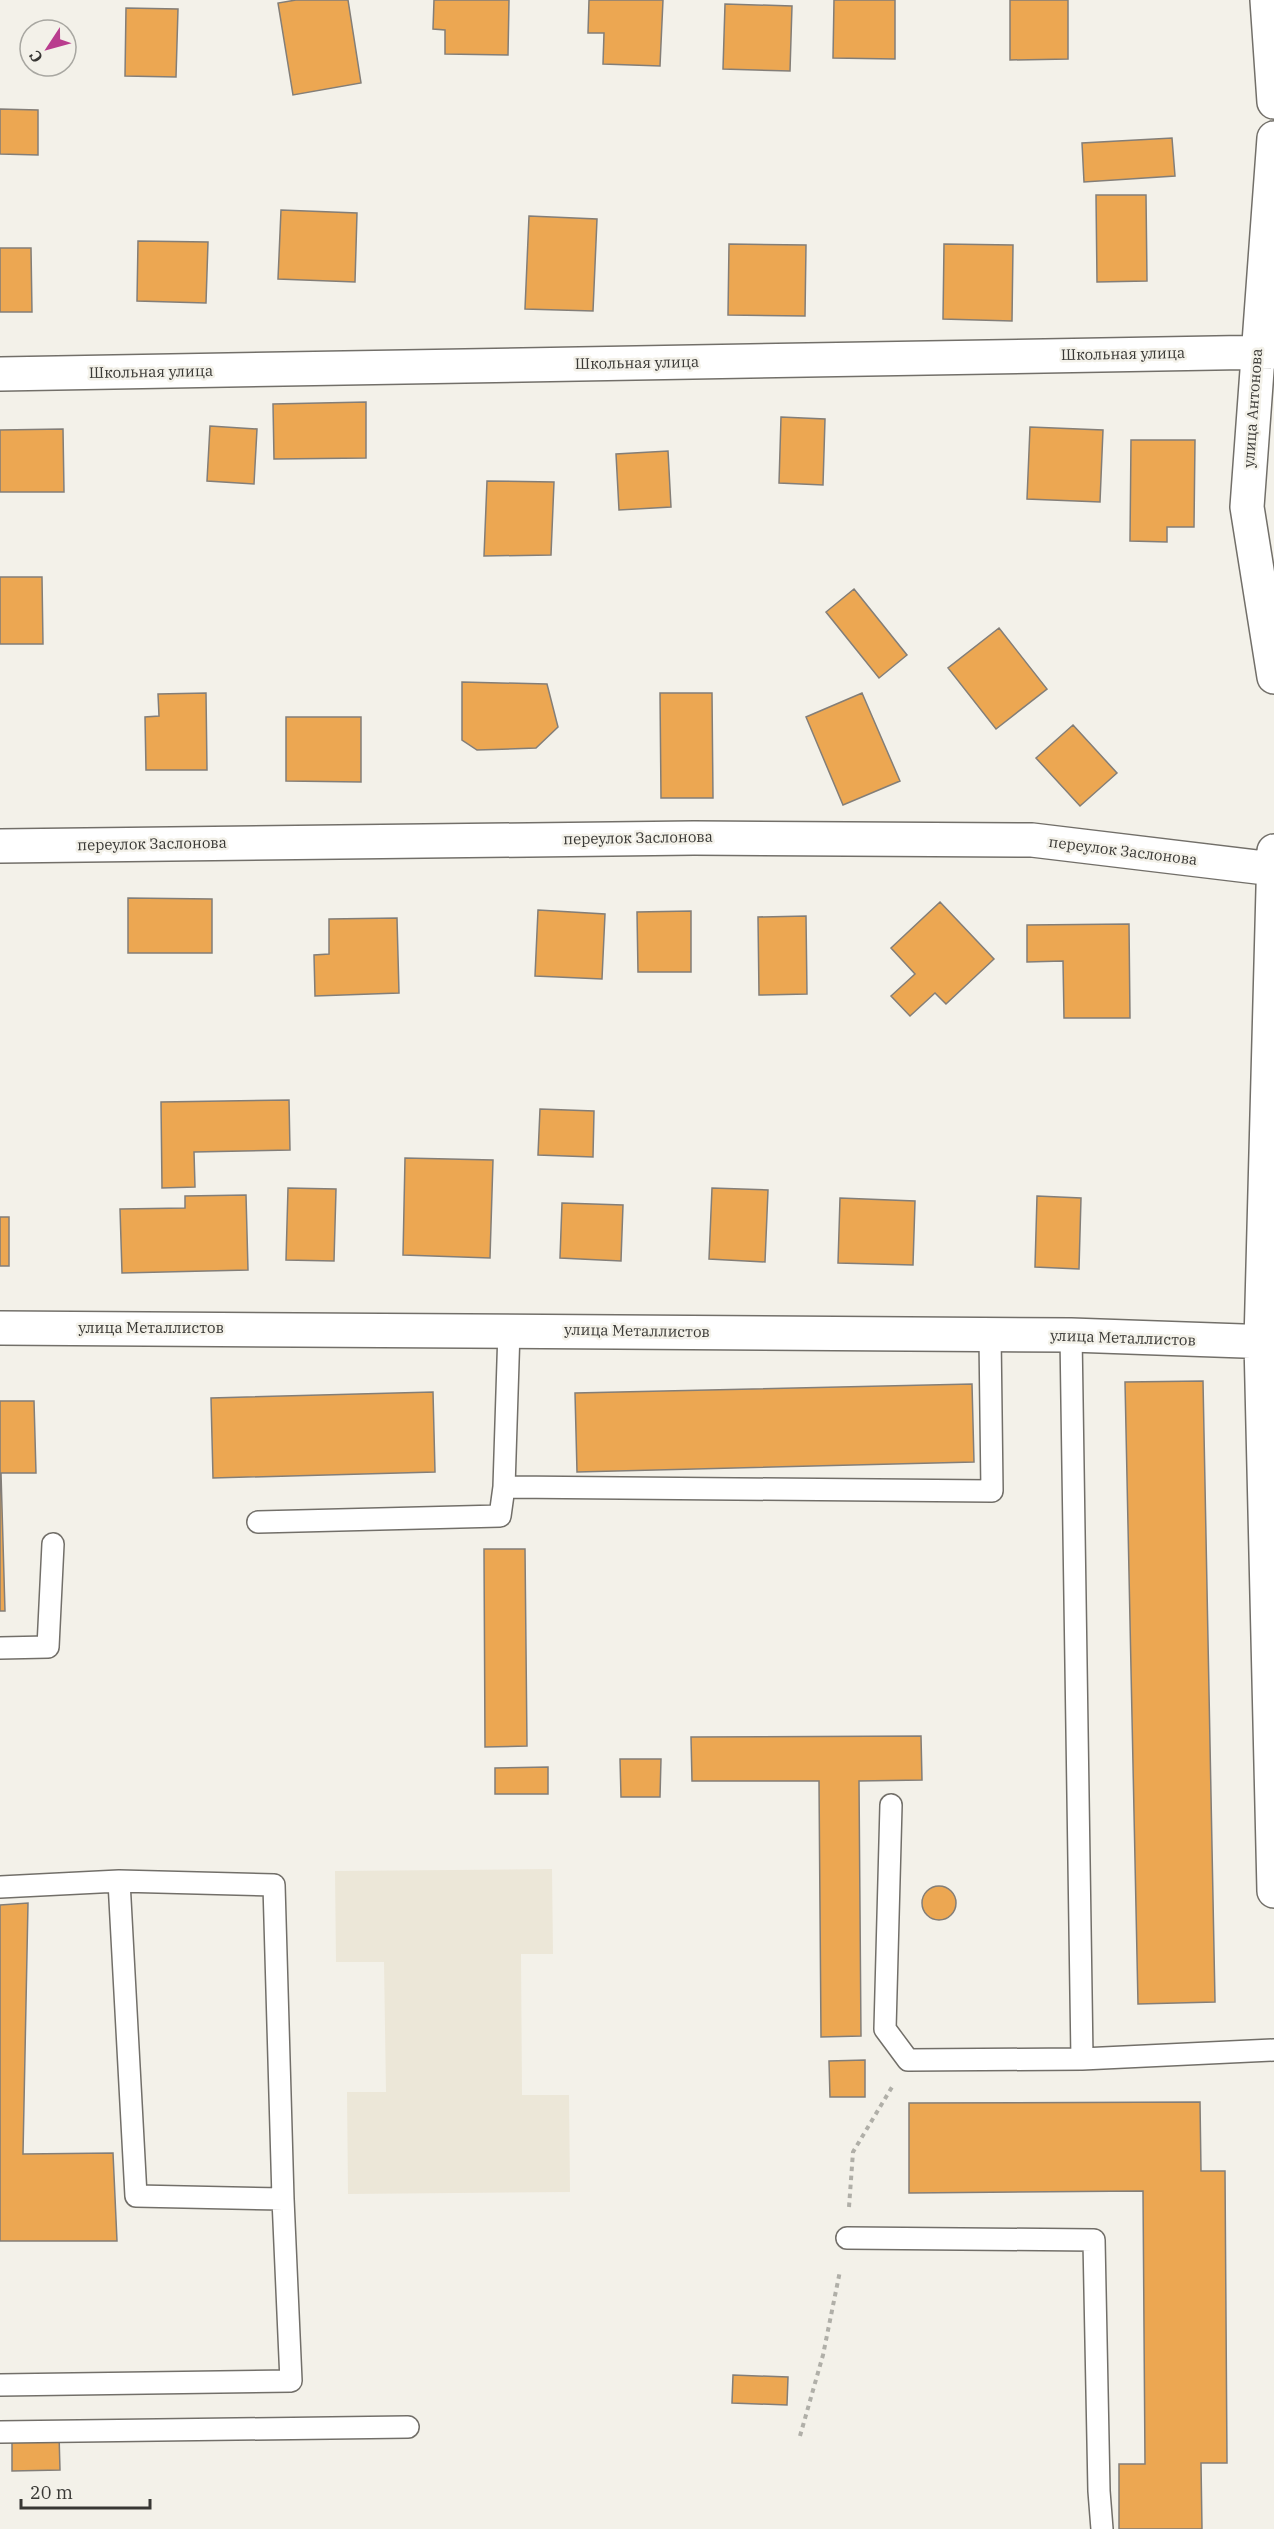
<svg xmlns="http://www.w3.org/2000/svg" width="1274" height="2529" viewBox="0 0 1274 2529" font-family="'IBM Plex Serif',serif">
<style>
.built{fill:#ece7d8}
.building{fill:#eca752;stroke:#837e78;stroke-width:1.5}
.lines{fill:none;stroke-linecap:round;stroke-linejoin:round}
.service-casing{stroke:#726f69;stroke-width:24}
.minor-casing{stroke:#726f69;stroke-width:36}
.path{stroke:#b0afa8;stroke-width:4;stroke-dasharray:4.5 4.5;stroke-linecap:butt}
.service{stroke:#fff;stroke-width:21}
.minor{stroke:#fff;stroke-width:33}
.labels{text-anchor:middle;stroke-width:5;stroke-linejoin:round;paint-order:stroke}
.street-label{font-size:15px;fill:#383734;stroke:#f3f1e9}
</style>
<rect width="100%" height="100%" fill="#f3f1e9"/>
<path class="built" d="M 552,1869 L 553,1954 L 521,1954 L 522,2095 L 569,2095 L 570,2192 L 348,2194 L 347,2092 L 386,2092 L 384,1962 L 336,1962 L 335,1871 Z"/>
<path class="building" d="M 296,0 L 348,0 L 361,83 L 293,95 L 278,3 Z
M 434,0 L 509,0 L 508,55 L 445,54 L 445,30 L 433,29 Z
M 589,0 L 663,0 L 660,66 L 603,64 L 604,33 L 588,33 Z
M 834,0 L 895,0 L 895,59 L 833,58 Z
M 1010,0 L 1068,0 L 1068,59 L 1010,60 Z
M 725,4 L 792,6 L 790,71 L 723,69 Z
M 126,8 L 178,9 L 176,77 L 125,76 Z
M 0,109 L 38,110 L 38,155 L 0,154 Z
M 1172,138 L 1175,176 L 1084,182 L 1082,143 Z
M 1096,195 L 1146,195 L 1147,281 L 1097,282 Z
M 281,210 L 357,213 L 355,282 L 278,279 Z
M 529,216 L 597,219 L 593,311 L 525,309 Z
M 138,241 L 208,242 L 206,303 L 137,301 Z
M 729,244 L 806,245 L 805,316 L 728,315 Z
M 944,244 L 1013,245 L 1012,321 L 943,319 Z
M 0,248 L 31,248 L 32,312 L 0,312 Z
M 366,402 L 366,458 L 274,459 L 273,404 Z
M 781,417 L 825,419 L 823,485 L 779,483 Z
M 210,426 L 257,429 L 254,484 L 207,481 Z
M 1030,427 L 1103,430 L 1100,502 L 1027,499 Z
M 63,429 L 64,492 L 0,492 L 0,430 Z
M 1131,440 L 1195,440 L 1194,527 L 1167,527 L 1167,542 L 1130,541 Z
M 668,451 L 671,507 L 619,510 L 616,454 Z
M 487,481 L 554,482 L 551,555 L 484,556 Z
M 0,577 L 42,577 L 43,644 L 0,644 Z
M 854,589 L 907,655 L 879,678 L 826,612 Z
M 999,628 L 1047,689 L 996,729 L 948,668 Z
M 462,682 L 547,684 L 558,727 L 536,748 L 477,750 L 462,740 Z
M 206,693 L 207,770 L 146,770 L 145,717 L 159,716 L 158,694 Z
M 660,693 L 712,693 L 713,798 L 661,798 Z
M 862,693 L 900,781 L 843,805 L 806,717 Z
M 286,717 L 361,717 L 361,782 L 286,781 Z
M 1073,725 L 1117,773 L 1080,806 L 1036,758 Z
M 128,898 L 212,899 L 212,953 L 128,953 Z
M 940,902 L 994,959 L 946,1004 L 935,993 L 910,1016 L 891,996 L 915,974 L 891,948 Z
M 538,910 L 605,914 L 602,979 L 535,976 Z
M 691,911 L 691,972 L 638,972 L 637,912 Z
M 806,916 L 807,994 L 759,995 L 758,917 Z
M 397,918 L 399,993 L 315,996 L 314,955 L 329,954 L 329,919 Z
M 1129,924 L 1130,1018 L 1064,1018 L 1063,961 L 1027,962 L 1027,925 Z
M 289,1100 L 290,1150 L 194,1152 L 195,1187 L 162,1188 L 161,1102 Z
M 540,1109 L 594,1111 L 593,1157 L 538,1155 Z
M 405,1158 L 493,1160 L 490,1258 L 403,1255 Z
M 288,1188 L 336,1189 L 334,1261 L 286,1260 Z
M 712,1188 L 768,1190 L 765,1262 L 709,1259 Z
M 246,1195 L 248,1270 L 122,1273 L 120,1209 L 185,1208 L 185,1196 Z
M 1037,1196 L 1081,1198 L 1079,1269 L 1035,1267 Z
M 840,1198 L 915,1201 L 913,1265 L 838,1263 Z
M 562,1203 L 623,1205 L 621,1261 L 560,1258 Z
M 0,1217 L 9,1217 L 9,1266 L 0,1266 Z
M 1203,1381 L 1215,2002 L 1138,2004 L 1125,1382 Z
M 972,1384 L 974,1462 L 577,1472 L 575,1393 Z
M 433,1392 L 435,1472 L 213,1478 L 211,1398 Z
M 0,1401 L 34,1401 L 36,1473 L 1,1473 L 5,1611 L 0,1611 Z
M 484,1549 L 525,1549 L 527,1746 L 485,1747 Z
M 921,1736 L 922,1780 L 859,1781 L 861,2036 L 821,2037 L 819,1781 L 692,1781 L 691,1737 Z
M 620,1759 L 661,1759 L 660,1797 L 621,1797 Z
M 548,1767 L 548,1794 L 495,1794 L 495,1768 Z
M922 1903a17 17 0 1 1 34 0a17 17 0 1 1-34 0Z
M 28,1903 L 23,2154 L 113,2153 L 117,2241 L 0,2241 L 0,1905 Z
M 865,2060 L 865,2097 L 830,2097 L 829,2061 Z
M 1200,2102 L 1201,2171 L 1225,2171 L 1227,2463 L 1201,2463 L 1202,2529 L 1119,2529 L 1119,2464 L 1145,2464 L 1143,2191 L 909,2193 L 909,2103 Z
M 733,2375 L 788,2377 L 787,2405 L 732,2403 Z
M 59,2434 L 60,2470 L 12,2471 L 12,2435 Z"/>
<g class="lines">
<g class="service-casing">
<path id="service" d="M 1071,1335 L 1082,2059 L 1274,2050
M 504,1487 L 992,1491 L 990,1335
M 258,1522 L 500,1516 L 504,1487 L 509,1330
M 0,1648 L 48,1647 L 53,1544
M 891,1805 L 885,2029 L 908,2060 L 1082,2059
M 119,1881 L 274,1885 L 283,2199
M 0,1887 L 119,1881 L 136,2196 L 283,2199 L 291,2381 L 0,2385
M 847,2238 L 1094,2240 L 1099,2491 L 1102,2529
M 0,2432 L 408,2427"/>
</g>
<g class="minor-casing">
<path id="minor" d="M 1267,0 L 1274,102
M 1274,138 L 1247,507 L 1274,677
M 0,374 L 1274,352
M 0,846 L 694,838 L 1032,840 L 1274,869
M 1274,851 L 1261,1342 L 1274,1891
M 0,1328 L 1071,1335 L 1274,1342"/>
</g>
<path class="path" d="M 849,2207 L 853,2152 L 892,2087
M 800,2436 L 823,2355 L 840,2271"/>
<use href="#service" class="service"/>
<use href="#minor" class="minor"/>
</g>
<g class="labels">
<g class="street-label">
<text transform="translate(1123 354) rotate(-1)" y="5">Школьная улица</text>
<text transform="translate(637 363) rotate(-1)" y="5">Школьная улица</text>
<text transform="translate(151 372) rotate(-1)" y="5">Школьная улица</text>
<text transform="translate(1253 408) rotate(-86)" y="5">улица Антонова</text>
<text transform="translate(638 838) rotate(-1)" y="5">переулок Заслонова</text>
<text transform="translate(152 844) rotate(-1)" y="5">переулок Заслонова</text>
<text transform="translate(1123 851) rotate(7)" y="5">переулок Заслонова</text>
<text x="151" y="1333">улица Металлистов</text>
<text transform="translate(637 1331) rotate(1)" y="5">улица Металлистов</text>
<text transform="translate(1123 1338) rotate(2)" y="5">улица Металлистов</text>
</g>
</g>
<g transform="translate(48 48) rotate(234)"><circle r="28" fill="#f3f1e9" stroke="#a8a7a1" stroke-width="1.5"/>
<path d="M0-4.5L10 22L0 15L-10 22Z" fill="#b93d8e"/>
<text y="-9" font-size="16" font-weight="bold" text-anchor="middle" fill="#383734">С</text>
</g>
<path d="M21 2499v9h129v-9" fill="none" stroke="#383734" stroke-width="3"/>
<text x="30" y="2499" font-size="18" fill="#383734" stroke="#f3f1e9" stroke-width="4.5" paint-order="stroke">20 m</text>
</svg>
